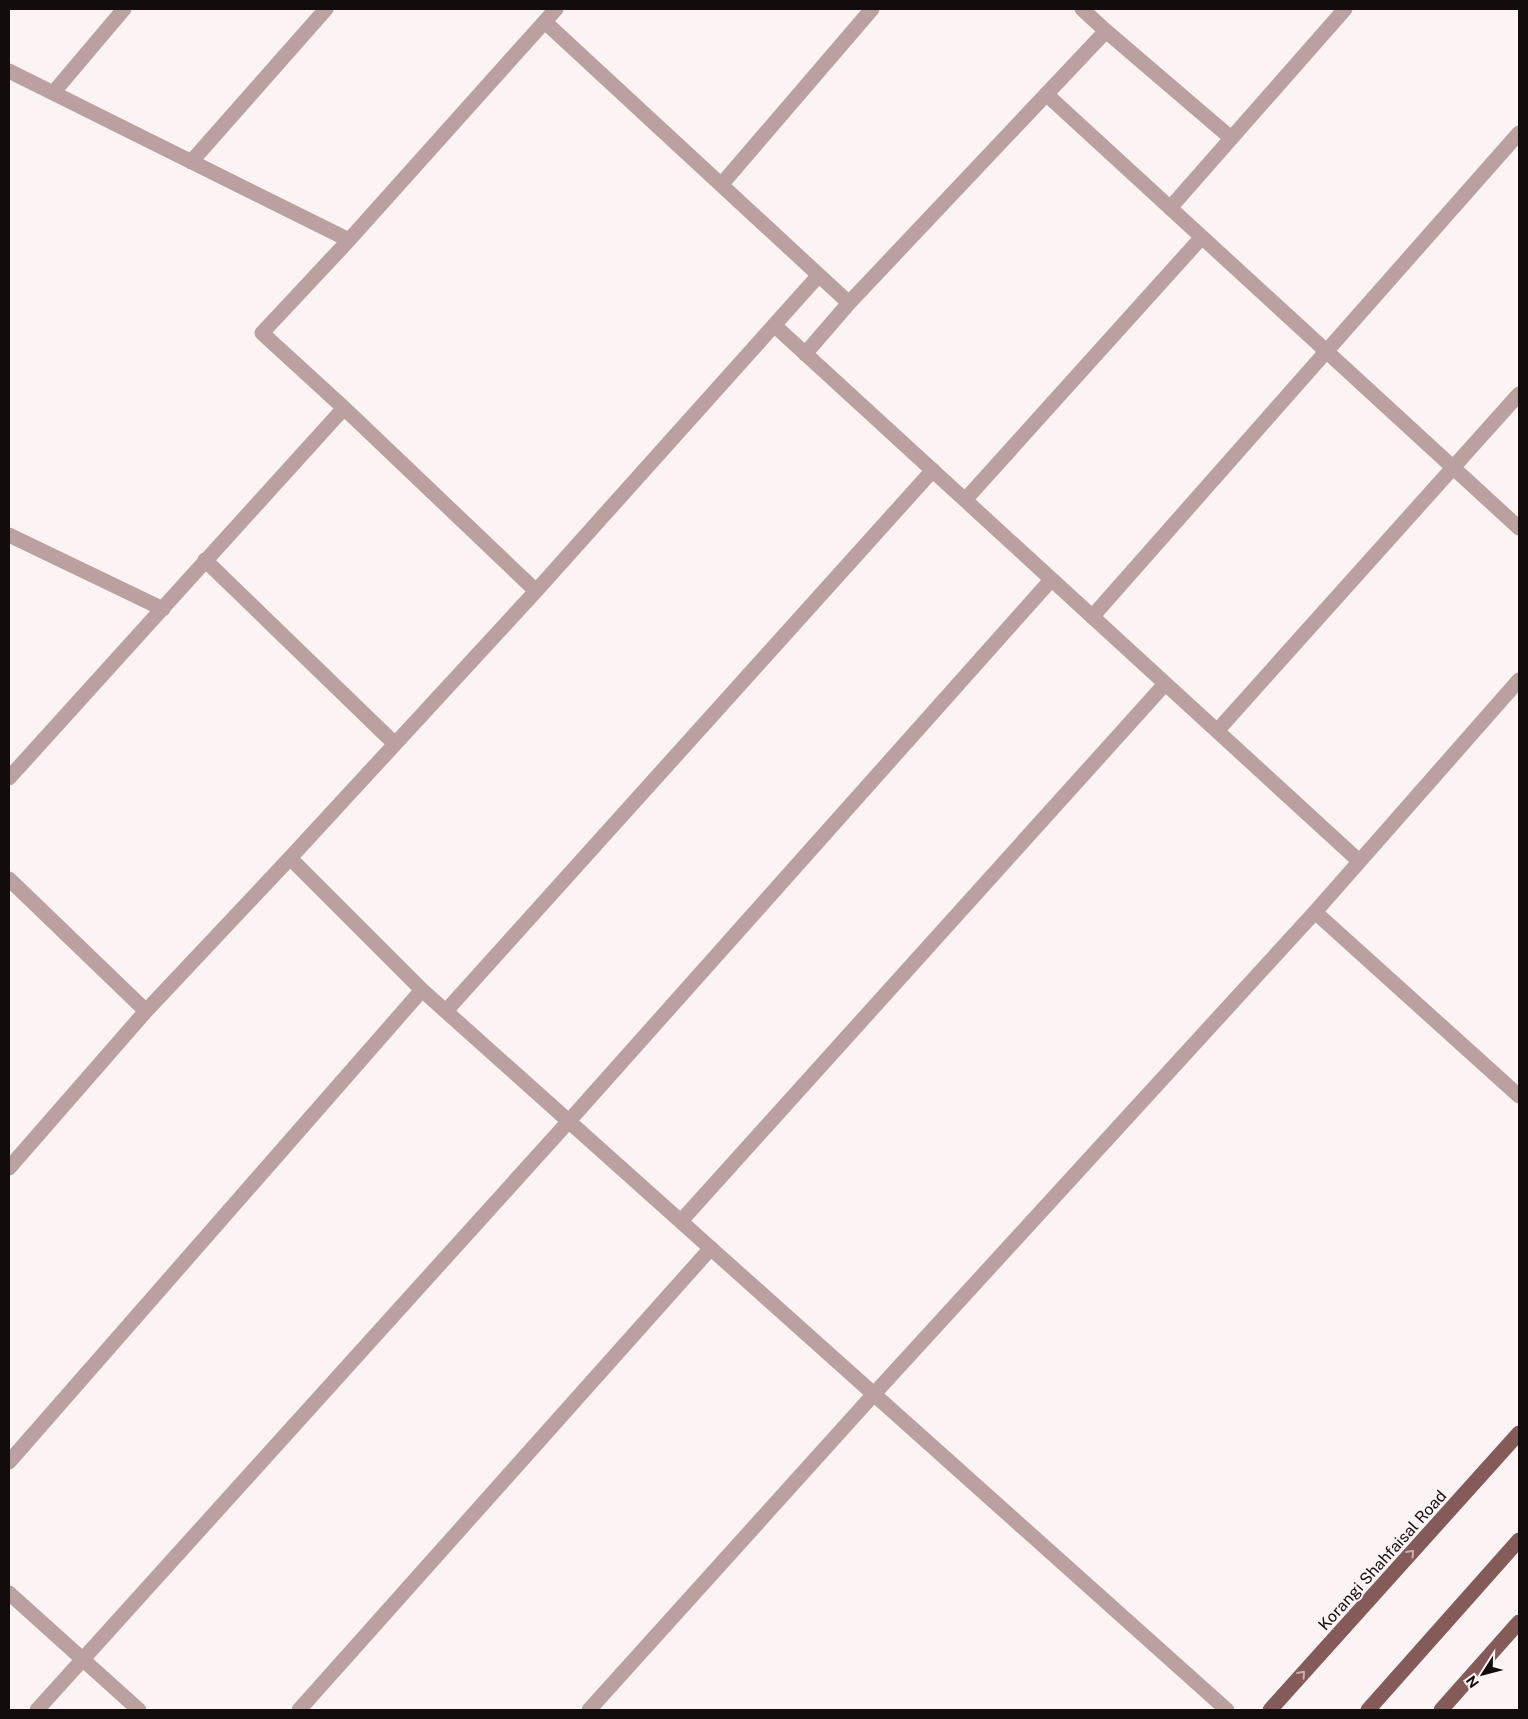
<svg xmlns="http://www.w3.org/2000/svg" width="1528" height="1719" viewBox="0 0 1528 1719" font-family="'Public Sans',sans-serif">
<style>
.lines{fill:none;stroke-linecap:round;stroke-linejoin:round}
.minor{stroke:#baa1a0;stroke-width:15}
.major{stroke:#855b59;stroke-width:15}
.oneway{stroke:#c6afae}
.labels{text-anchor:middle;stroke-width:4;stroke-linejoin:round;paint-order:stroke}
.street-label{font-size:16px;fill:#120c0c;stroke:#fcf4f4}
</style>
<rect width="100%" height="100%" fill="#fcf4f4"/>
<g class="lines">
<path class="minor" d="M 1082,9 L 1106,31 L 1231,138
M 545,22 L 849,303
M 9,71 L 349,240
M 53,93 L 124,9
M 1046,94 L 1519,528
M 191,162 L 326,9
M 721,185 L 872,9
M 1170,208 L 1345,9
M 774,325 L 1359,861
M 805,354 L 849,303 L 1106,31
M 965,500 L 1202,237
M 9,535 L 163,609
M 205,560 L 395,744
M 536,591 L 344,408 L 262,333 L 349,240 L 556,9
M 1092,617 L 1519,133
M 1217,731 L 1519,394
M 9,778 L 344,408
M 290,858 L 422,990 L 1227,1710
M 9,879 L 146,1011
M 1315,912 L 1519,1096
M 446,1011 L 933,470
M 9,1168 L 146,1011 L 290,858 L 536,591 L 819,275
M 681,1221 L 1165,684
M 9,1462 L 422,990
M 9,1593 L 139,1710
M 37,1710 L 569,1121 L 1051,580
M 299,1710 L 711,1248
M 589,1710 L 874,1394 L 1315,912 L 1519,680"/>
<path class="major" d="M 1270,1710 L 1519,1433
M 1368,1710 L 1519,1540
M 1441,1710 L 1519,1622"/>
</g>
<defs><path id="oneway-chevron" d="M-2-3.5L2.5 0L-2 3.5" fill="none" stroke-width="1.6" stroke-linecap="round" stroke-linejoin="round" transform="scale(1.25)"/></defs>
<g class="oneway">
<use href="#oneway-chevron" transform="translate(1411 1553) rotate(-48)"/>
<use href="#oneway-chevron" transform="translate(1302 1674) rotate(-48)"/>
</g>
<g class="labels">
<g class="street-label">
<text transform="translate(1382 1560) rotate(-48)" y="6">Korangi Shahfaisal Road</text>
</g>
</g>
<rect width="1528" height="1719" fill="none" stroke="#120c0c" stroke-width="20"/>
<g transform="translate(1483 1674) rotate(234)" stroke="#fcf4f4" stroke-width="4" paint-order="stroke">
<path d="M0-4L9 19L0 12L-9 19Z" fill="#120c0c"/>
<text y="-8" font-size="14" font-weight="bold" text-anchor="middle" fill="#120c0c">N</text>
</g>
</svg>
